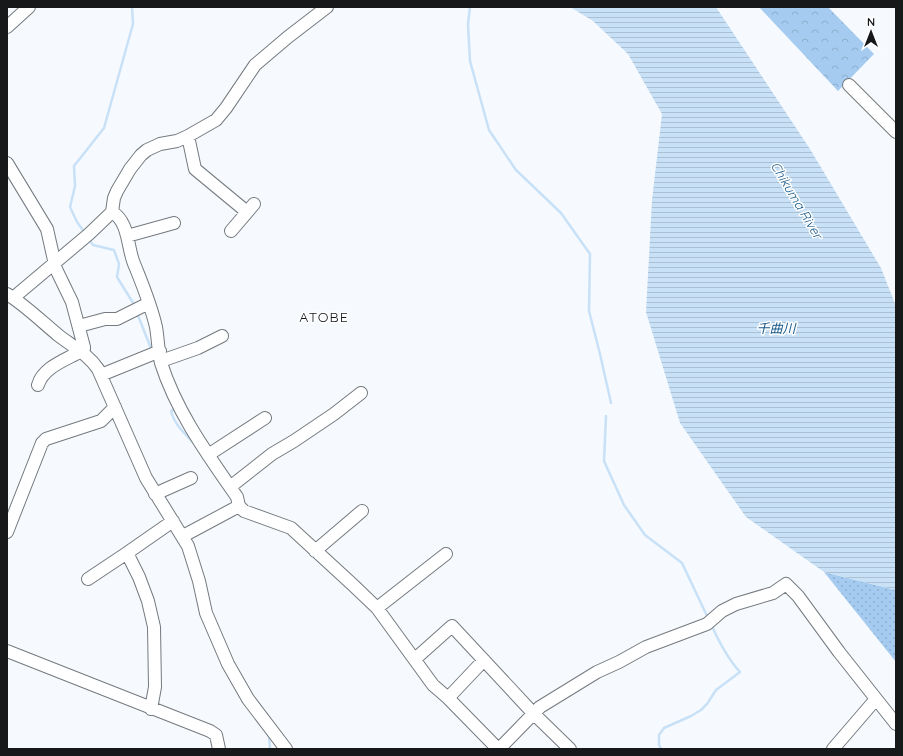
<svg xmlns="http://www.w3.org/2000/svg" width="903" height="756" viewBox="0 0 903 756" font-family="Quicksand,'Noto Sans JP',sans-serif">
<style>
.grass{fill:url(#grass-dots)}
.park{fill:url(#park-crowns)}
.water{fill:url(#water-rules)}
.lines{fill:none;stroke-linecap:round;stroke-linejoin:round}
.stream{stroke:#c9e1f7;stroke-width:2.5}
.minor-casing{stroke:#747a7f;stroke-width:14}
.minor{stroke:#fff;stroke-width:12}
.labels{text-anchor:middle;stroke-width:3;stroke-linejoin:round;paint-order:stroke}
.water-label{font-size:13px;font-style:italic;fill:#19598a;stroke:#fff}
.quarter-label{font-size:14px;letter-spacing:1px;fill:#16181a;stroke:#fff}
</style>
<defs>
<pattern id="grass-dots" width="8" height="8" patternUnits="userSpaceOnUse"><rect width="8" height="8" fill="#a5ccf0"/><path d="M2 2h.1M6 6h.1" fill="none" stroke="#8daecd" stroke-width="1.8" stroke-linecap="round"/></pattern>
<pattern id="park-crowns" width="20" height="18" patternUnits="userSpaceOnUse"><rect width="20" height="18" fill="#a5ccf0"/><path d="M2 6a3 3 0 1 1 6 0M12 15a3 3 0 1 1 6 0" fill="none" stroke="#8daecd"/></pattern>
<pattern id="water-rules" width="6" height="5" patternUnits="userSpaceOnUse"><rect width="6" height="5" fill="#c9e1f7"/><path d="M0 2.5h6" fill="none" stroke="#acc0d3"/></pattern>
</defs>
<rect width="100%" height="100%" fill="#f6fafe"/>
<path class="grass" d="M 824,572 L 896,590 L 896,662 Z"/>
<path class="park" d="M 759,7 L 828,7 L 874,54 L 838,91 Z"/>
<path class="water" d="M 570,7 L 716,7 L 810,149 L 881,268 L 896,306 L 896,590 L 824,572 L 746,517 L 680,423 L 646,312 L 652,200 L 662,114 L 628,54 L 593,21 Z"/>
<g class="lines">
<path class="stream" d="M 470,7 L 468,24 L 470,61 L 489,130 L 516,170 L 561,213 L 590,254 L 589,311 L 600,354 L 611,403
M 85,233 L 77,222 L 70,207 L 75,186 L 74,166 L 104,128 L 133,24 L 132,7
M 89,239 L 93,245 L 114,250 L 119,264 L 117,277 L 135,306
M 137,313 L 152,351
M 175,408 L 176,409 L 171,411 C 174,424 185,434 194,443
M 606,416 L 604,461 L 624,505 L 645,535 L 682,563 L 708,618
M 269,736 L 270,749
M 661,749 L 659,745 L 659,735 L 664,728 L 691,716 L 701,710 L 707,704 L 716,690 L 740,672 C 727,658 719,642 711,624"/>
<g class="minor-casing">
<path id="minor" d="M 7,27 L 29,7
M 849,85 L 896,132
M 188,136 L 195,169 L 247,212
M 7,163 L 47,229 L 56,269 L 72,302 L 84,347 L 84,349 L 81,351 C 66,360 43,367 38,385
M 112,212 C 130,222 127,250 135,266 C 143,286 151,305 156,327 C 158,338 158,351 161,363 C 177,413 208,455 237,497 L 239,506 L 244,511 L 291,528 L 353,585 L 377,608 L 433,685 L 448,698 L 498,749
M 231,231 L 254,204
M 127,236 L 174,223
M 7,294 C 25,305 41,321 58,335 C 72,346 88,354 98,369 L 146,478 L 188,546 L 199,581 L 206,613 L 228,664 L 248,699 L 286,749
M 13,298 L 89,234 L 112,212 L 114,198 L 117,191 L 130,169 L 141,155 L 147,150 L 160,144 L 177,141 L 188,136 L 216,120 L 226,108 L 255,65 L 288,37 L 327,7
M 79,326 L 105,319 L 117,319 L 149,303
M 161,361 L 198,348 L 222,336
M 101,375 L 160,351
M 208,455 L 265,418
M 230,487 L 272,454 L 294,441 L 334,414 L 361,393
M 155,494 L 191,478
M 7,532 L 42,443 L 46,439 L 101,421 L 115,407
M 183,536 L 239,506
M 315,551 L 362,511
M 88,579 L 127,553
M 377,608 L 446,554
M 7,651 L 210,731 L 216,735 L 219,749
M 415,659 L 452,626 L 533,713 L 570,749
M 448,698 L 484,660
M 151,709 L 155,687 L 154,627 L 148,601 L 139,577 L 127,553 L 173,521
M 499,749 L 540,707 L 597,672 L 619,662 L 646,647 L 707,624 L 722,611 L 736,604 L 773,593 L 786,584 L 798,596 L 839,652 L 896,724
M 833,749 L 876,699"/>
</g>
<use href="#minor" class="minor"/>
</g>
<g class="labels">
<g class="water-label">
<text transform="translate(797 200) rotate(59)" y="5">Chikuma River</text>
<text x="776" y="333">千曲川</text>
</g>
<g class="quarter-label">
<text x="324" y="322">ATOBE</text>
</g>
</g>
<rect width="903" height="756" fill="none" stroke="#16181a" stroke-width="16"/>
<g transform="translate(871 32)" stroke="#ffffff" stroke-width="3" paint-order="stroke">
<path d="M0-3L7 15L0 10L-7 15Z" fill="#16181a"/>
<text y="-6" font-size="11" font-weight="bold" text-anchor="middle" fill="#16181a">N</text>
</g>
</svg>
